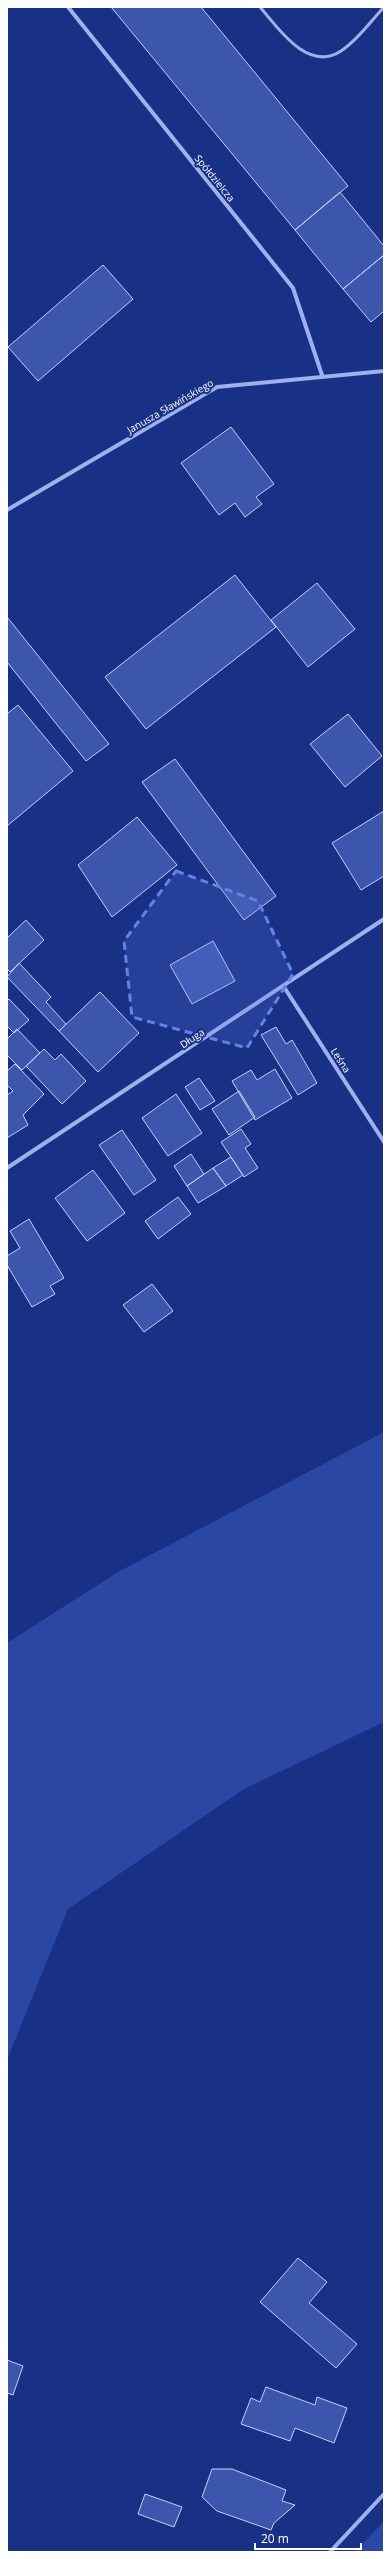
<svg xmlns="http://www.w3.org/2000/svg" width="391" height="2559" viewBox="0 0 391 2559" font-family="'Open Sans',sans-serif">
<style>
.green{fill:#2b47a4}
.building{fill:#3d56ad;stroke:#c4d0f9}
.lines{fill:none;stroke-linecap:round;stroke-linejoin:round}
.lane{stroke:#9eb1ed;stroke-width:3}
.street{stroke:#9eb1ed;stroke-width:4}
.marked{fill:#6183e4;fill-opacity:0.2;stroke:#6183e4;stroke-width:3;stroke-dasharray:8 5;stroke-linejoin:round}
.labels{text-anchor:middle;stroke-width:4;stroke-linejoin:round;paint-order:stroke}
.street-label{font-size:10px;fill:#fff;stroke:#183086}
</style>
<rect width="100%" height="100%" fill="#183086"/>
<path class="green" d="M 384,1432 L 384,1722 L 244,1789 L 68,1909 L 7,2060 L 7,1643 L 118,1572 Z
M 384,2521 L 384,2552 L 355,2552 Z"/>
<path class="building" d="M 111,7 L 201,7 L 348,186 L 295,230 Z
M 340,192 L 384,246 L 384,255 L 343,289 L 295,230 Z
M 384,255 L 384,311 L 371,322 L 343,289 Z
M 103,265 L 133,299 L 38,381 L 8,347 Z
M 231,427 L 274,484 L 256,497 L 262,504 L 245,517 L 235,503 L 219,515 L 181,463 Z
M 235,575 L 276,627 L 146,729 L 105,677 Z
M 317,583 L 355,629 L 308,667 L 271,620 Z
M 7,617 L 109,744 L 86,761 L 7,662 Z
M 18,705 L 73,771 L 7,826 L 7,714 Z
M 348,714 L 382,756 L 345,787 L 310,744 Z
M 175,759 L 276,896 L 244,920 L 142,782 Z
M 384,811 L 384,876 L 361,890 L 332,843 Z
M 137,817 L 177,865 L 112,917 L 78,865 Z
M 26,920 L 44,940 L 10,972 L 7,969 L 7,938 Z
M 213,941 L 235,981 L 192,1004 L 170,965 Z
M 19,963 L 51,997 L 46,1002 L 66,1024 L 59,1031 L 7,977 Z
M 100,992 L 139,1033 L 98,1072 L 59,1031 Z
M 9,999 L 29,1020 L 14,1033 L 7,1026 L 7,1001 Z
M 276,1027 L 286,1044 L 292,1040 L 317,1083 L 298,1095 L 261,1035 Z
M 17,1029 L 40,1053 L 22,1070 L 7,1055 L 7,1039 Z
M 44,1049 L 55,1060 L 61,1054 L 86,1081 L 62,1104 L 26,1066 Z
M 15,1064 L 44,1094 L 23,1115 L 28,1125 L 7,1138 L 7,1095 L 13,1091 L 7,1085 L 7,1071 Z
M 275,1069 L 292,1098 L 255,1120 L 232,1081 L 251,1070 L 257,1080 Z
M 199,1078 L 215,1101 L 200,1110 L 185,1087 Z
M 239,1091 L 255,1117 L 229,1135 L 212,1109 Z
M 176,1094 L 202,1133 L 168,1156 L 142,1118 Z
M 241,1129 L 251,1144 L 245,1148 L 258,1168 L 244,1177 L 221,1142 Z
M 122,1130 L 156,1180 L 134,1195 L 99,1145 Z
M 191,1154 L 204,1174 L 187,1186 L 174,1166 Z
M 231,1157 L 243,1175 L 226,1186 L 213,1168 Z
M 213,1168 L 226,1186 L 198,1203 L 187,1186 Z
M 93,1170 L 125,1213 L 87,1241 L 55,1198 Z
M 178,1197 L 191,1214 L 158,1239 L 145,1221 Z
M 29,1219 L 64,1278 L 50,1286 L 55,1294 L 32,1307 L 7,1265 L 7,1256 L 20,1248 L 10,1231 Z
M 152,1284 L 173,1311 L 144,1332 L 123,1305 Z
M 298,2258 L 327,2282 L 309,2303 L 357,2344 L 336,2368 L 260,2302 Z
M 7,2360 L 23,2366 L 13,2395 L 7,2393 Z
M 266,2387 L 315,2405 L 317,2397 L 347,2408 L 334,2443 L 295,2428 L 290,2441 L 241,2424 L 251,2398 L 260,2402 Z
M 212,2469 L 232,2469 L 286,2490 L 282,2501 L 295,2505 L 274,2523 L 271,2530 L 217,2511 L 202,2497 Z
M 145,2494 L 182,2507 L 174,2527 L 138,2514 Z"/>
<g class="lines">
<path class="lane" d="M 260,7 C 278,28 308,73 341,51 C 357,41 371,21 384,7"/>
<path class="street" d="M 68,7 L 293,288 L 322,375
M 7,510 L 217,387 L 384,371
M 284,987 L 384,1142
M 7,1168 L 384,919
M 330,2552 L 384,2494"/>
</g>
<path class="marked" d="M 176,871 L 258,901 L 293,974 L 247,1048 L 132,1017 L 124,941 Z"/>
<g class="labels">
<g class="street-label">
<text transform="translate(215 178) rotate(51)" y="4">Spółdzielcza</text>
<text transform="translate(170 406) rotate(-30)" y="4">Janusza Sławińskiego</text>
<text transform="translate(192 1038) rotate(-33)" y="4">Długa</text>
<text transform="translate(341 1060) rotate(57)" y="4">Leśna</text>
</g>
</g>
<rect width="391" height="2559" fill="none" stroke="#ffffff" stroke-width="16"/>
<path d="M255 2543v6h106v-6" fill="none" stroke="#ffffff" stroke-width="2"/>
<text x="261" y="2543" font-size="12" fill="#ffffff" stroke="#183086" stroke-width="3" paint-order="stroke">20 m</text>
</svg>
